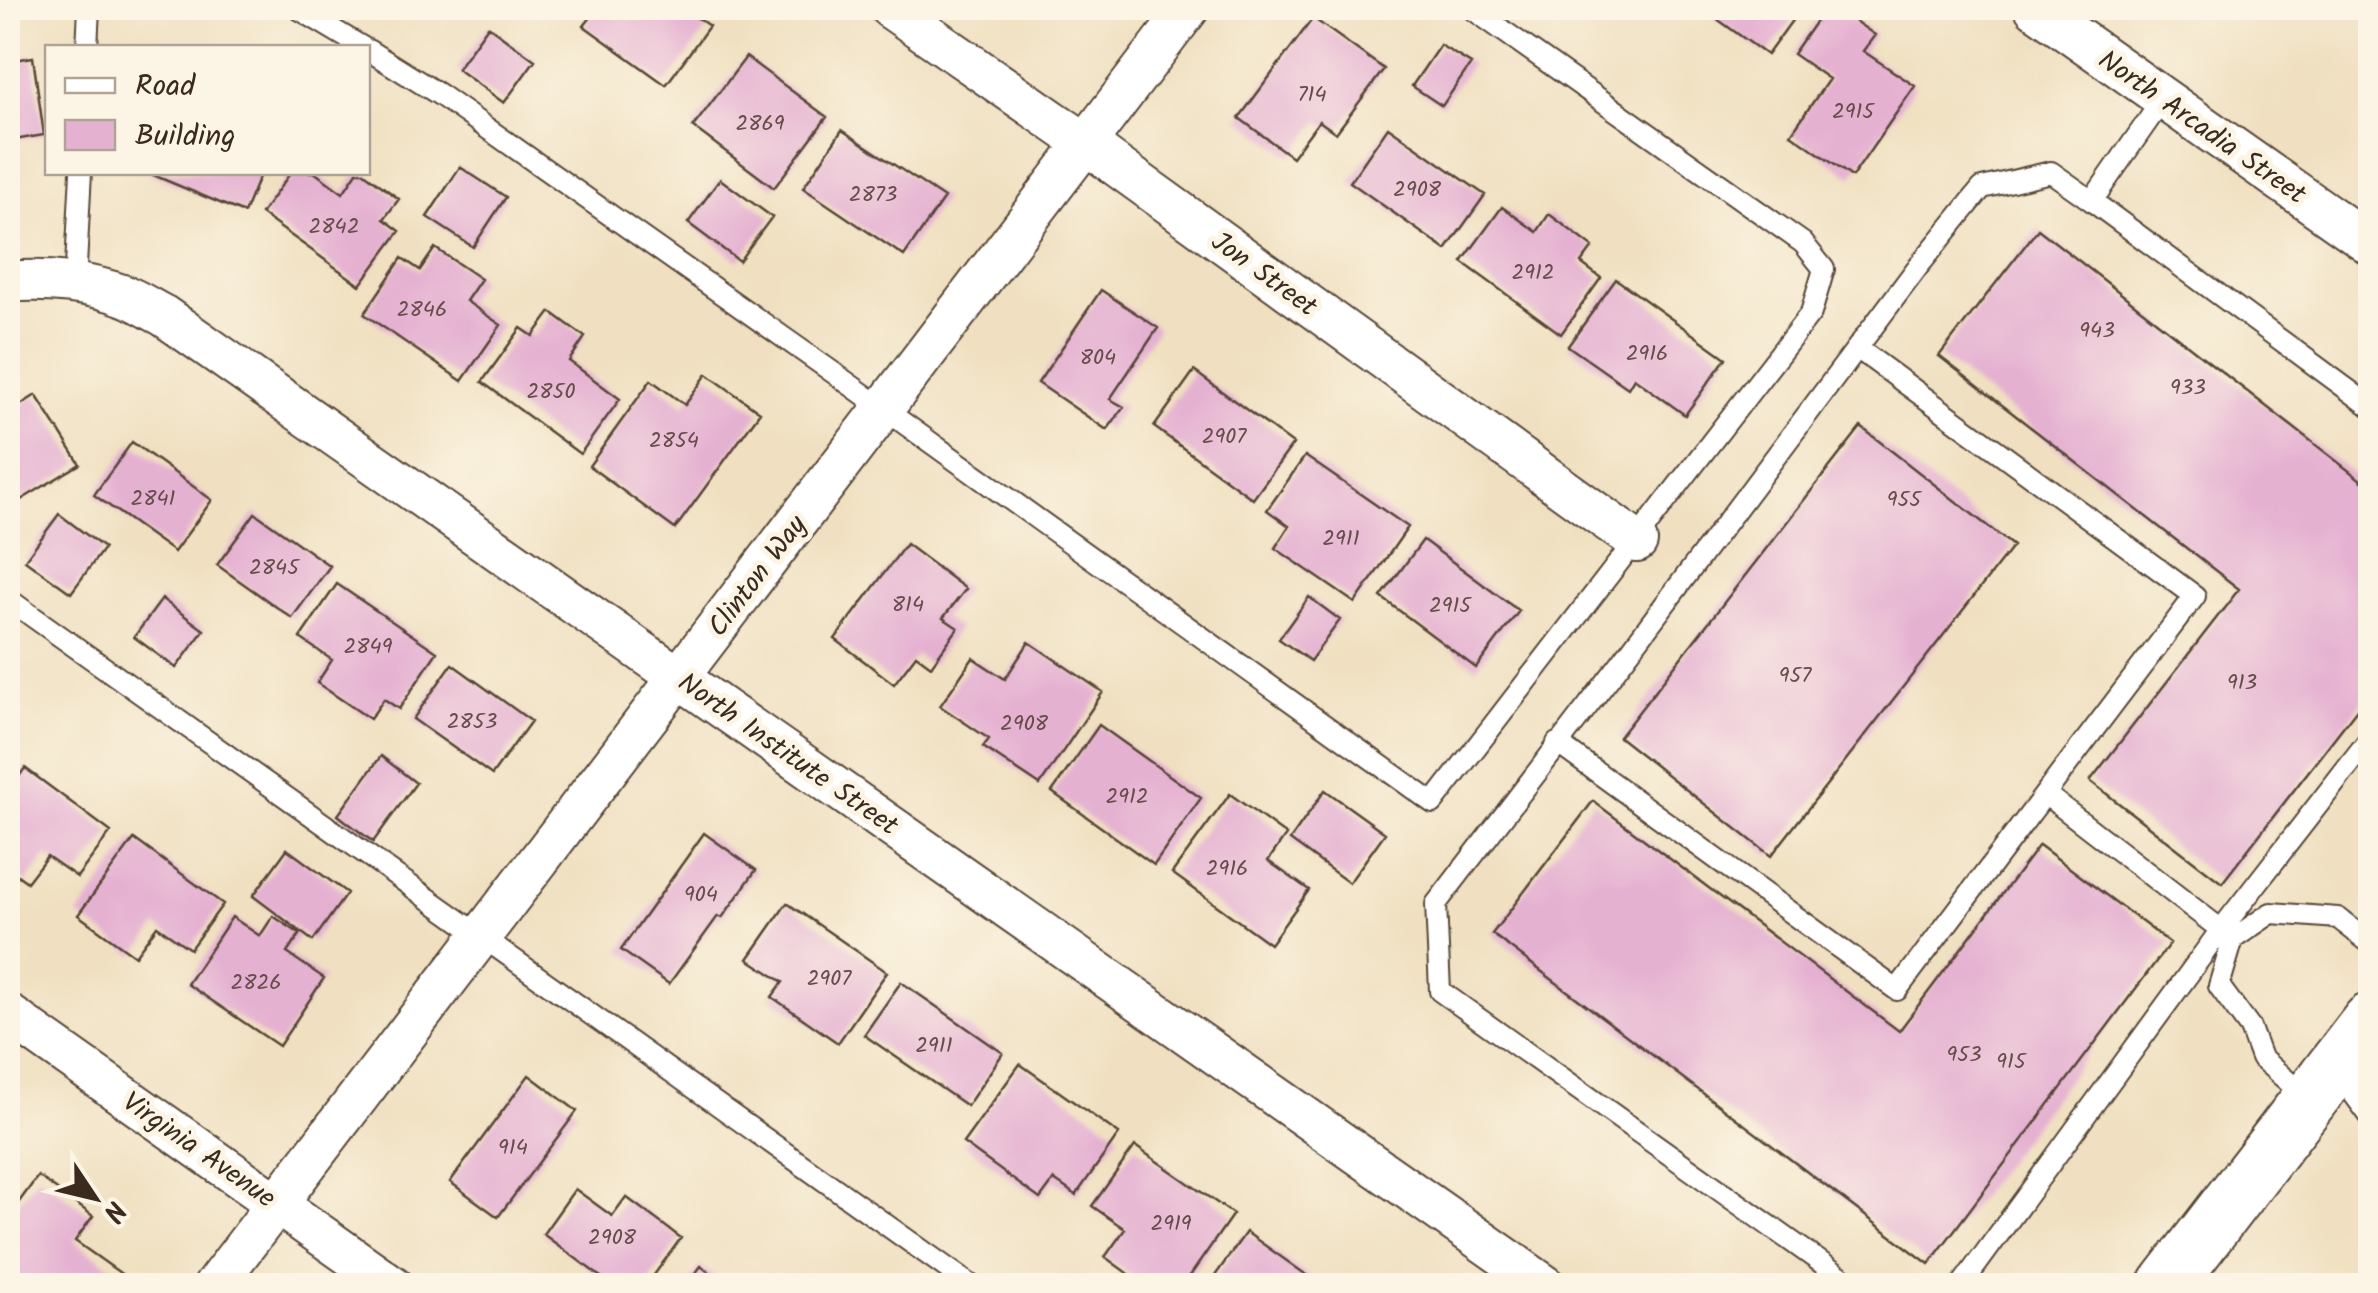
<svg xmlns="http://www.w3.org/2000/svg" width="2378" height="1293" viewBox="0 0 2378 1293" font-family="Kalam,sans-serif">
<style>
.building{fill:#e5b1d1}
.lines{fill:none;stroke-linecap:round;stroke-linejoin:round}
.service-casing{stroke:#564536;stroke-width:24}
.minor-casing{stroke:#564536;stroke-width:44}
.primary-casing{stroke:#564536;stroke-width:59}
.service{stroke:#fff;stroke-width:20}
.minor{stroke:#fff;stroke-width:40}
.primary{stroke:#fff;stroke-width:55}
.labels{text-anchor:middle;stroke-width:10;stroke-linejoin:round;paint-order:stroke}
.number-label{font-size:22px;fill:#664c4b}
.street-label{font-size:28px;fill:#3b2a1e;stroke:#fcf5e5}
</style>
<rect width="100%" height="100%" fill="#fcf5e5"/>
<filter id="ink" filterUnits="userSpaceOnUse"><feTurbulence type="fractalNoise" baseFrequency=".01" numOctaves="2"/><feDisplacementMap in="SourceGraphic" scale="20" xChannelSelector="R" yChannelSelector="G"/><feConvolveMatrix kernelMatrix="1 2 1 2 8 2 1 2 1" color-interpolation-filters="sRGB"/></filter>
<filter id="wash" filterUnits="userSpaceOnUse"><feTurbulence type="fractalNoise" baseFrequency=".0048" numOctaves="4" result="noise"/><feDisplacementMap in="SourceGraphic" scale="40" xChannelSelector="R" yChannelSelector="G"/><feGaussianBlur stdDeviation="2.25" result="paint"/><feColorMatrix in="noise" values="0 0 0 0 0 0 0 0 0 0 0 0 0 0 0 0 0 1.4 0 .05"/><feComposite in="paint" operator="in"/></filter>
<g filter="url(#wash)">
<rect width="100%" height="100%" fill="#f0e0c1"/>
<g id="blocks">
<path class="building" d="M 598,8 L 684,8 L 709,26 L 666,85 L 584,26 Z
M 1702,8 L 1801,8 L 1767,55 Z
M 1825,8 L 1836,8 L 1875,35 L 1863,51 L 1915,86 L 1852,177 L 1791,134 L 1829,79 L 1793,54 Z
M 1313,18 L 1384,69 L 1336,133 L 1319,121 L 1292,157 L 1239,118 Z
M 488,26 L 535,60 L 504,103 L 457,69 Z
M 1440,45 L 1471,64 L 1442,106 L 1412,86 Z
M 33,57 L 44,135 L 8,141 L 8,61 Z
M 746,57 L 827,117 L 774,188 L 693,127 Z
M 1388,127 L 1485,195 L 1446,250 L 1350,182 Z
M 842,130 L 944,198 L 904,256 L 803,188 Z
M 460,167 L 506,197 L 473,247 L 427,217 Z
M 146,172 L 261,172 L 244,213 Z
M 291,172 L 314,172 L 343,193 L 357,172 L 363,172 L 399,199 L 384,219 L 400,231 L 360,285 L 261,214 Z
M 720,179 L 772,217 L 739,261 L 688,223 Z
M 1502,207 L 1537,232 L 1549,214 L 1593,247 L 1581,263 L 1601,278 L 1561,334 L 1462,262 Z
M 2038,229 L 2370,487 L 2370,692 L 2222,883 L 2090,781 L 2239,589 L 1939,356 Z
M 435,248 L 481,279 L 466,301 L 501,325 L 462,381 L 364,314 L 402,258 L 420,270 Z
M 1616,279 L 1726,358 L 1685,415 L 1634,378 L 1628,388 L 1568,346 Z
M 1101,290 L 1158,328 L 1110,399 L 1124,407 L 1107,430 L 1038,383 Z
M 551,312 L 585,337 L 569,361 L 620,399 L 580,454 L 482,382 L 521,328 L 533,336 Z
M 1194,371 L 1293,444 L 1253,499 L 1154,427 Z
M 707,374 L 760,412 L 675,529 L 589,466 L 651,380 L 685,405 Z
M 36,395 L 80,464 L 11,506 L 8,500 L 8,413 Z
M 1861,427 L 2013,546 L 1771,856 L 1619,737 Z
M 132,442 L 212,500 L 174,552 L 94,495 Z
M 1305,456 L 1408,527 L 1355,603 L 1275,548 L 1289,526 L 1267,510 Z
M 255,513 L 330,566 L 292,618 L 217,565 Z
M 59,514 L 104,548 L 71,593 L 25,560 Z
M 1423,540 L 1519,611 L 1476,668 L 1381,597 Z
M 906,544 L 966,589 L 943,618 L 958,628 L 931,666 L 916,655 L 894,684 L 835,639 Z
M 337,584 L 437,652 L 399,709 L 384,699 L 370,719 L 317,683 L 332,660 L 300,638 Z
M 1309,597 L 1340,620 L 1310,661 L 1279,639 Z
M 162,599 L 204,630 L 176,668 L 134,637 Z
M 1029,642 L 1103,692 L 1040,785 L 983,747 L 989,739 L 940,706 L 973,658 L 1005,679 Z
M 452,664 L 531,721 L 492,775 L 413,719 Z
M 1099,725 L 1201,798 L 1154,865 L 1052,792 Z
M 381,756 L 416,783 L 373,842 L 338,815 Z
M 25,768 L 111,832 L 77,877 L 47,856 L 27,882 L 8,868 L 8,792 Z
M 1325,790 L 1385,833 L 1349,883 L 1290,840 Z
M 1230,794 L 1286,835 L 1268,861 L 1309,890 L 1270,944 L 1172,873 Z
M 1593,801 L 1899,1031 L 2039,845 L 2170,943 L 1929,1264 L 1492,934 Z
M 704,833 L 756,870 L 722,918 L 718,916 L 669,984 L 621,950 Z
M 134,839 L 223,904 L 190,949 L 157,926 L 135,956 L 78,915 Z
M 287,849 L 347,893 L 313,941 L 253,896 Z
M 787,903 L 887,972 L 838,1043 L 772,997 L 783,982 L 748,959 Z
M 273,916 L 300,934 L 287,953 L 324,978 L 279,1046 L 187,984 L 232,917 L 260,936 Z
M 901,982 L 1003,1053 L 967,1106 L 864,1035 Z
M 1020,1064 L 1119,1134 L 1076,1195 L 1054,1180 L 1040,1199 L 963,1143 Z
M 529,1075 L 577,1111 L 498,1217 L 450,1182 Z
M 1135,1146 L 1233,1214 L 1183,1286 L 1145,1286 L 1105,1257 L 1125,1229 L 1092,1206 Z
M 38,1176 L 93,1216 L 75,1241 L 130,1280 L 126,1286 L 37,1286 L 34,1283 L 33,1286 L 8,1286 L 8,1217 Z
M 575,1189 L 612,1216 L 626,1197 L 681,1238 L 646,1286 L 613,1286 L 543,1234 Z
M 1246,1232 L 1322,1286 L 1214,1286 L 1210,1283 Z
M 701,1266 L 726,1286 L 686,1286 Z"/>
</g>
</g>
<g filter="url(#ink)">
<use href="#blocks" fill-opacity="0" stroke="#564536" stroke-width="2.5"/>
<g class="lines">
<g class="service-casing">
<path id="service" d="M 297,8 L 364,48
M 87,48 L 89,8
M 368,50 L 440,95 L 838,376 L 1433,803 L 1811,313 L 1824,269 L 1803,243 L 1471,8
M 2163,99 L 2092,201 L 2370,406
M 75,285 L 81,172
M 1857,348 L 2195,596 L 2045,794 L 2233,939
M 8,599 L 972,1286
M 1557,743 L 1897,990 L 2045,794
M 2335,1069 L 2370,1116
M 2307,1098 L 2261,1058 L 2250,1028 L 2219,986 L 2233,939 L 2271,913 L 2338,918 L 2370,943
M 1854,1286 L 1440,991 L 1436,904 L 1617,668 L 1917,268 L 1982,188 L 2051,172 L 2092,201
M 1961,1286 L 2220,931 L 2370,738"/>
</g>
<g class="minor-casing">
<path id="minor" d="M 890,8 L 1085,143 L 1637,542
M 2035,8 L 2370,244
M 8,282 C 46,278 92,283 128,297 C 140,302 152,310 164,316 L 1546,1286
M 8,1014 L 393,1286
M 214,1286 L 1189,8"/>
</g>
<g class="primary-casing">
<path id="primary" d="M 2166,1286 L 2370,1021"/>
</g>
<use href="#service" class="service"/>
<use href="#minor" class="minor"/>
<use href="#primary" class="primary"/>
</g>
</g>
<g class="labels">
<g class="number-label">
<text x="1312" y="101">714</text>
<text x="1853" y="118">2915</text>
<text x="760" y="130">2869</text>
<text x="1417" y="196">2908</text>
<text x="873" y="201">2873</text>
<text x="334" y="233">2842</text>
<text x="1533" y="279">2912</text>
<text x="422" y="316">2846</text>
<text x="2097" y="337">943</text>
<text x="1647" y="360">2916</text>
<text x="1098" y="364">804</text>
<text x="2188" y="394">933</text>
<text x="551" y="398">2850</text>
<text x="1224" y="443">2907</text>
<text x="674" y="447">2854</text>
<text x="153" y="505">2841</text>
<text x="1904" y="506">955</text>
<text x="1341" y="545">2911</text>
<text x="274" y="574">2845</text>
<text x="908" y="611">814</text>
<text x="1450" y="612">2915</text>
<text x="368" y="653">2849</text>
<text x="1795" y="682">957</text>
<text x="2242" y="689">913</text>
<text x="472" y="728">2853</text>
<text x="1024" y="730">2908</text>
<text x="1127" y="803">2912</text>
<text x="1227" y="875">2916</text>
<text x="701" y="901">904</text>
<text x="829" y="985">2907</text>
<text x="256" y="989">2826</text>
<text x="934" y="1052">2911</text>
<text x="1964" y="1061">953</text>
<text x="2011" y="1068">915</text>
<text x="513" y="1154">914</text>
<text x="1171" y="1230">2919</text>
<text x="612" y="1244">2908</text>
</g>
<g class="street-label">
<text transform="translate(2203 126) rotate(35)" y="10">North Arcadia Street</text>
<text transform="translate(1265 273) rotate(36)" y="10">Jon Street</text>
<text transform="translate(756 575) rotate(-53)" y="10">Clinton Way</text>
<text transform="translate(789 753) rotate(35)" y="10">North Institute Street</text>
<text transform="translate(200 1149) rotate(35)" y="10">Virginia Avenue</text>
</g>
</g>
<rect width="2378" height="1293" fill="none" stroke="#fcf5e5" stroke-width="40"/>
<rect x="45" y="45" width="325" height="130" fill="#fcf5e5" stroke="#afa495" stroke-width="2.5"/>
<rect x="65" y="78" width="50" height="15" fill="#ffffff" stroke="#afa495" stroke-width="2.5"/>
<text x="135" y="95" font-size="30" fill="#3b2a1e">Road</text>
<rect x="65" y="120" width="50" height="30" fill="#e5b1d1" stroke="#afa495" stroke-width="2.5"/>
<text x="135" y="145" font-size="30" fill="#3b2a1e">Building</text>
<g transform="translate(95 1198) rotate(125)" stroke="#fcf5e5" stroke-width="8" paint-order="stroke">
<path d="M0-8L18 38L0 25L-18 38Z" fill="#3b2a1e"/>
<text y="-15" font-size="28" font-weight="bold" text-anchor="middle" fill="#3b2a1e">N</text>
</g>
</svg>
